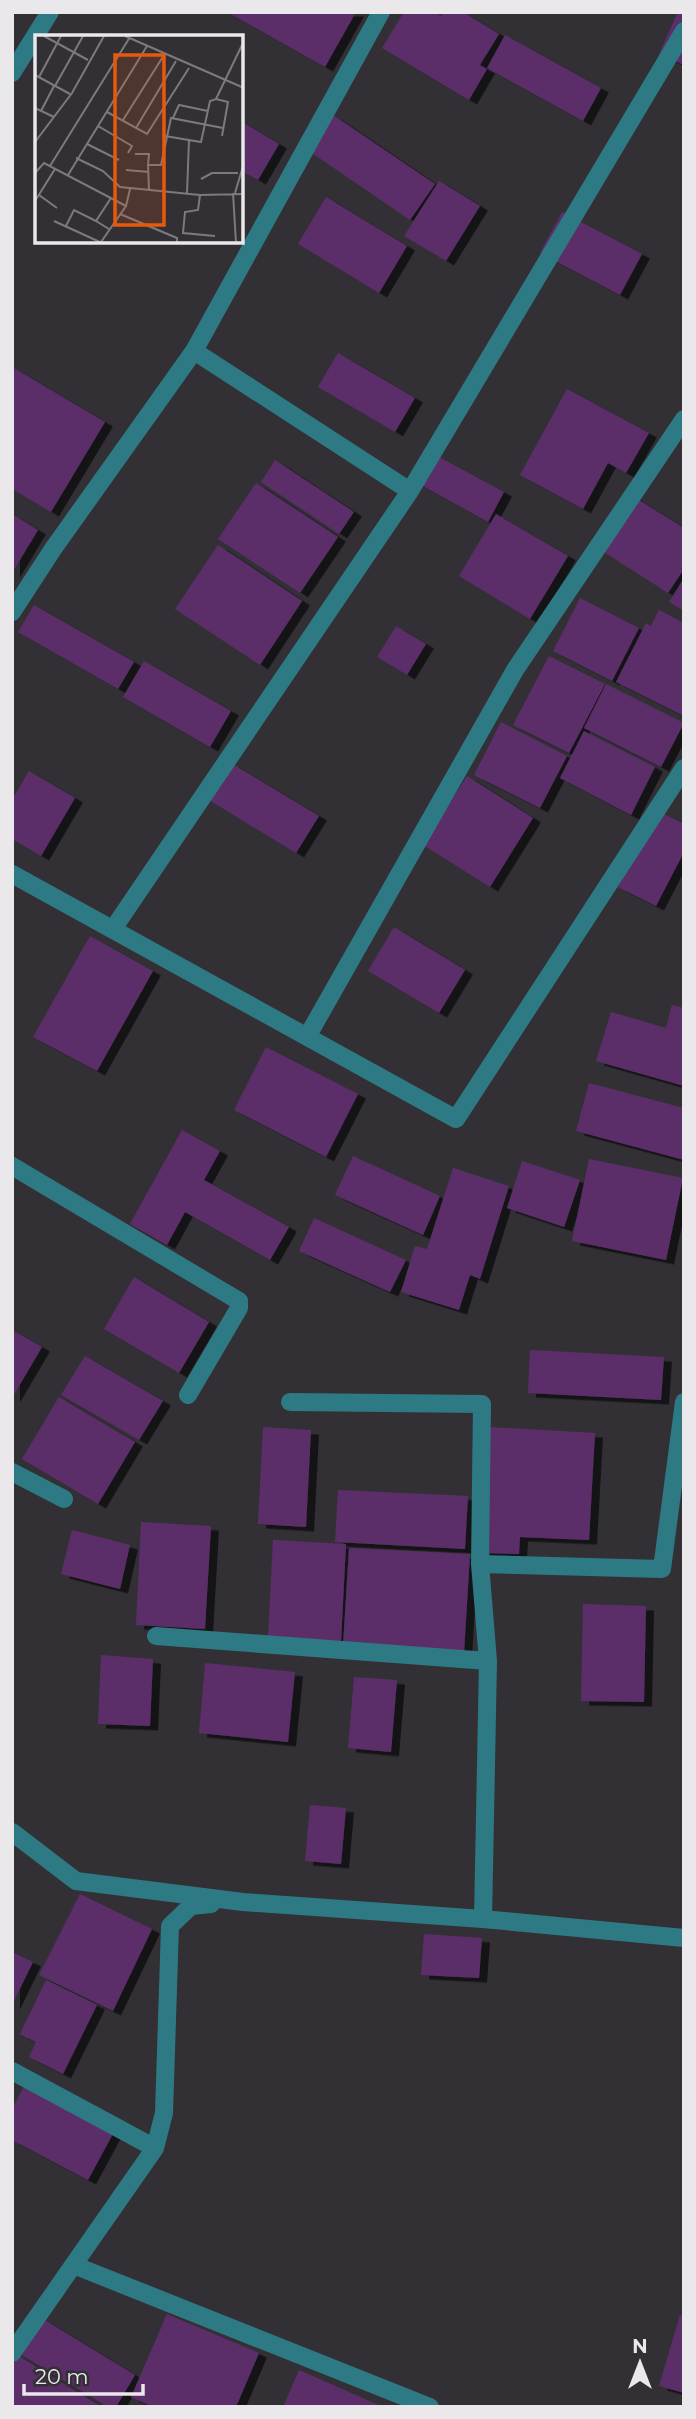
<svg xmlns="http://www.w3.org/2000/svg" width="696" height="2419" viewBox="0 0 696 2419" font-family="Montserrat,sans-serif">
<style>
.building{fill:#5b2f69;filter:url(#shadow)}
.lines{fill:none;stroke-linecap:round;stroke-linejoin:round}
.minor{stroke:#2e7a84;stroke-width:18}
.inset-road{fill:none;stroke:#7c7a7e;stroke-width:2}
.view{fill:#e8590c;fill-opacity:0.15;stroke:#e8590c;stroke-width:3.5}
.inset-edge{fill:none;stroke:#eae8eb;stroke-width:3.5}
</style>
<defs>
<filter id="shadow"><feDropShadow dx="8" dy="4.5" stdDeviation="0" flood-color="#0009"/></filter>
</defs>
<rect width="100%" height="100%" fill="#333035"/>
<path class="building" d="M 227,12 L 356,12 L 325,67 Z
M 404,12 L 434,12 L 441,16 L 444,12 L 463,12 L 499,34 L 480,65 L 487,69 L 469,100 L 382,48 Z
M 678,12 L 684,12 L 684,65 L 659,54 Z
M 505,35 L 601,88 L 583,121 L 487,68 Z
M 333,115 L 435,184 L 410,220 L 309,151 Z
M 242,122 L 279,144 L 258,180 L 242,171 Z
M 439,181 L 480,206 L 446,261 L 404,236 Z
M 326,197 L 407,246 L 379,293 L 298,244 Z
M 562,212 L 642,254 L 620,295 L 540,253 Z
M 338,353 L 415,398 L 395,432 L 318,387 Z
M 12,367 L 105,422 L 51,512 L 12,489 Z
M 567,389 L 649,433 L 626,473 L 608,463 L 583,509 L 520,475 Z
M 430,452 L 504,492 L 488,522 L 414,481 Z
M 275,460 L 354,512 L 339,534 L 261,482 Z
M 256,483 L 338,537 L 300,593 L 218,539 Z
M 631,495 L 684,528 L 684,569 L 668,593 L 604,552 Z
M 12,514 L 38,530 L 12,573 Z
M 496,514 L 568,556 L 530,619 L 459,576 Z
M 218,545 L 302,601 L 260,665 L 175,609 Z
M 684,578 L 684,611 L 669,602 Z
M 580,598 L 639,628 L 612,681 L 553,651 Z
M 34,605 L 134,662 L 118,689 L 18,632 Z
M 659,610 L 684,623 L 684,716 L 616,682 L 646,623 L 651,626 Z
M 396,626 L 426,644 L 407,675 L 377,657 Z
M 549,656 L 605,684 L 569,753 L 513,725 Z
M 144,661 L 231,711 L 210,747 L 123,697 Z
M 606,684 L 684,723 L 661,767 L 584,728 Z
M 501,722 L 567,756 L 540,808 L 474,775 Z
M 584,731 L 655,767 L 631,815 L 560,778 Z
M 231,763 L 319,816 L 296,853 L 209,800 Z
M 29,771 L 75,798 L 41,856 L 12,839 L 12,800 Z
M 467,776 L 533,818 L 490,887 L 423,845 Z
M 658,811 L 684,824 L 684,852 L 656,906 L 618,887 Z
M 394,927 L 465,970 L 439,1013 L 368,971 Z
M 90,936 L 153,971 L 97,1071 L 33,1037 Z
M 672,1005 L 684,1008 L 684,1086 L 596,1061 L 611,1012 L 666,1028 Z
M 266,1047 L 358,1094 L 326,1157 L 234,1110 Z
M 589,1083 L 684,1108 L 684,1160 L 576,1131 Z
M 182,1130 L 220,1151 L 204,1180 L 289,1227 L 270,1260 L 185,1212 L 167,1245 L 130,1224 Z
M 353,1156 L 440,1196 L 423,1235 L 335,1195 Z
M 589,1159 L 683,1178 L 666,1260 L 572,1241 Z
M 522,1161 L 580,1180 L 564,1227 L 507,1208 Z
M 453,1168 L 509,1186 L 480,1279 L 470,1275 L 459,1310 L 401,1292 L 415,1246 L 427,1249 Z
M 314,1218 L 406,1260 L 390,1292 L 299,1251 Z
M 134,1277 L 209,1322 L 179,1373 L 104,1329 Z
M 14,1331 L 42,1347 L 12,1398 L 12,1335 Z
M 530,1350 L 664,1357 L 661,1400 L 528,1393 Z
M 85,1356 L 163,1401 L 139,1440 L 61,1395 Z
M 59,1397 L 135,1442 L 98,1504 L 22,1459 Z
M 263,1427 L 311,1430 L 306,1527 L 258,1524 Z
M 488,1427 L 595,1433 L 589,1540 L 520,1537 L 519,1554 L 482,1553 Z
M 338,1490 L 468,1496 L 465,1549 L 335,1542 Z
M 141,1522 L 211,1526 L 205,1629 L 136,1625 Z
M 72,1530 L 130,1545 L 120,1589 L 61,1574 Z
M 273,1540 L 346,1544 L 341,1641 L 268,1637 Z
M 349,1548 L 470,1554 L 464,1653 L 343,1646 Z
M 583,1604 L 646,1606 L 644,1702 L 581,1701 Z
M 101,1655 L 153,1659 L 150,1726 L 98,1724 Z
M 205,1663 L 295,1672 L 288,1742 L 199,1733 Z
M 354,1677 L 397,1680 L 391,1752 L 348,1748 Z
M 310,1805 L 346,1808 L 341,1864 L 305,1861 Z
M 80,1894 L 152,1929 L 113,2011 L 39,1975 Z
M 424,1934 L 482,1938 L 479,1978 L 421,1975 Z
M 12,1952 L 33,1962 L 12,2005 Z
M 46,1980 L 97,2005 L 63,2074 L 29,2057 L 36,2042 L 20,2034 Z
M 26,2083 L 115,2130 L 88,2180 L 12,2140 L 12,2109 Z
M 167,2314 L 259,2353 L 236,2407 L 153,2407 L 131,2397 Z
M 680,2315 L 684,2316 L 684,2393 L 659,2386 Z
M 43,2319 L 135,2375 L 116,2407 L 108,2407 L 22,2355 Z
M 19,2356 L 102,2407 L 16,2407 L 12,2404 L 12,2366 Z
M 299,2370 L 383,2407 L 283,2407 Z"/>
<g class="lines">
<path class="minor" d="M 12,73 L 50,12
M 194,351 L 410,491
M 12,612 L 53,549 L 194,351 L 381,12
M 12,874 L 456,1119 L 684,768
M 113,929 L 410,491 L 684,31
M 307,1037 L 515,670 L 684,419
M 12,1166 L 239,1301 L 239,1308 L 188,1395
M 290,1402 L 482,1404 L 480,1564
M 12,1472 L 64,1499
M 156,1636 L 488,1661
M 12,1832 L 76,1881 L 243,1902 L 483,1919 L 684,1938
M 483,1919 L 488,1661 L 480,1564 L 662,1569 L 684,1402
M 12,2071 L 155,2148
M 76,2266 L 430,2407
M 12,2353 L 155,2148 L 164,2113 L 170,1926 L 191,1906 L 211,1904"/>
</g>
<g transform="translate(35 35)">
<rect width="208" height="208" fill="#333035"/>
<path class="inset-road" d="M 9,1 L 53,25M 90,1 L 209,53M 0,40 L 35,59M 4,42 L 26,1M 20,51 L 48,1M 181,64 L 207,10M 0,73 L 19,82M 6,76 L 19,51M 72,77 L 112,99 L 154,33M 138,83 L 144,70 L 173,76M 88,85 L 129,20M 63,91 L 97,111 L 93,118M 101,93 L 141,26M 130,101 L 166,107 L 175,66 L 181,64 L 193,67 L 187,101M 0,107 L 37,58 L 69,1M 52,109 L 84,125M 100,119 L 114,119 L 113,130M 41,123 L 68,136 L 85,152 L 165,160 L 209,159M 15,131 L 95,2M 91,135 L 114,137M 0,138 L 9,128 L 91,171M 33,140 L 112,11M 166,144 L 177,138 L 203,138M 114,155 L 113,130 L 126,130 L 136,83 L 188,93M 152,158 L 154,105M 198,158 L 201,208M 200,158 L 209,128M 4,160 L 22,173M 165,160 L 163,175 L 150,177 L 148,198 L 180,201M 0,166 L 20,134M 85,179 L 142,203 L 142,208M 19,186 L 67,208M 31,191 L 39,175 L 61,186M 74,194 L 61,186 L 76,163M 66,207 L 91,171 L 95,154"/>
<path class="view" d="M 80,20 L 129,20 L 129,190 L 80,190 Z"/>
<rect width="208" height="208" class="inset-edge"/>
</g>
<rect width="696" height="2419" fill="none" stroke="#eae8eb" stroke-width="28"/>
<g transform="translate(640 2363)" stroke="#333035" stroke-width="5" paint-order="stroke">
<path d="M0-5L12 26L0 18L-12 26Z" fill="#eae8eb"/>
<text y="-10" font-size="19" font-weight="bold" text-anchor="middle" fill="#eae8eb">N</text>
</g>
<path d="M24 2384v10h119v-10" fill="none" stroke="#eae8eb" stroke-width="3.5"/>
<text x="35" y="2384" font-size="21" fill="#eae8eb" stroke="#333035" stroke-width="5" paint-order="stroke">20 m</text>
</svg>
